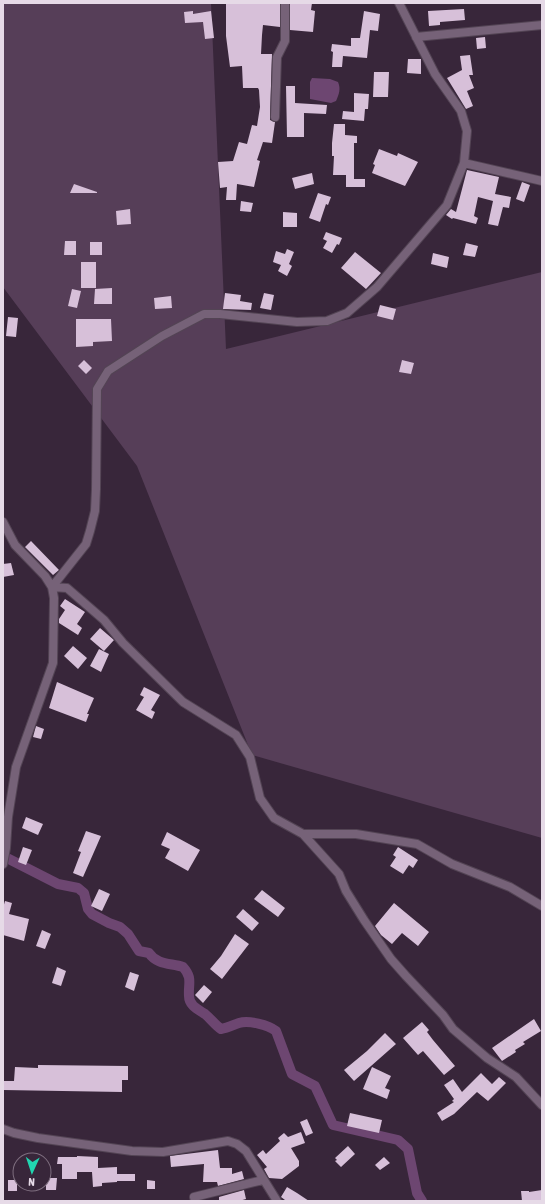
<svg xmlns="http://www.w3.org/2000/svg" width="545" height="1204" viewBox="0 0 545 1204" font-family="'Asap Condensed',sans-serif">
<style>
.green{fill:#563e58}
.water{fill:#6d4671}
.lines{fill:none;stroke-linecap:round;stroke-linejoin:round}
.canal{stroke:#6d4671;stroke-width:10}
.building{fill:#d7c0d9}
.minor-casing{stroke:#534454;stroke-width:10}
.minor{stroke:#766278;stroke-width:8}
</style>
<rect width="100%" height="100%" fill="#38263a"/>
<path class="green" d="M 3,3 L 211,3 L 226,349 L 542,272 L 542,838 L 252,755 L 137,466 L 3,287 Z"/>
<path class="water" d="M 312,78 L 330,79 L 338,82 C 341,89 339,94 336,101 L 331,103 L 310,99 L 310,82 Z"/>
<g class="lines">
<path class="canal" d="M 3,856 L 58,884 L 78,888 L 84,893 L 88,909 L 92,914 L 109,923 L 120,927 L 128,934 L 139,951 L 149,953 C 157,965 171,963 183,967 C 193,978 188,984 189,996 C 189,1006 199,1010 205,1014 C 211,1019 215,1025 221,1029 C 228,1028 233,1025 239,1023 C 249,1020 268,1025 276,1031 L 292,1074 L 315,1086 L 333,1125 L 398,1140 L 408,1149 L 417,1193 L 422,1201"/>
</g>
<path class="building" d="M 226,3 L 280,3 L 280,27 L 263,25 L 262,35 L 261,54 L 272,54 L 270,117 L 270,120 L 275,122 L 272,143 L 263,142 L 257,160 L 260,161 L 254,187 L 237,184 L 236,200 L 226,200 L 227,187 L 220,188 L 218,162 L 233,161 L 239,142 L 247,144 L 252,125 L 257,126 L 260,107 L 259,90 L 258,88 L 243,88 L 242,66 L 230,67 L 226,36 Z
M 290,3 L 312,3 L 311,10 L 315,11 L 313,32 L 290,30 Z
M 464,9 L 465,20 L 440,22 L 440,25 L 429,26 L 428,11 Z
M 193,11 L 193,14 L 211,11 L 214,38 L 205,39 L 203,22 L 185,23 L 184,12 Z
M 364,11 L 380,14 L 378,31 L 370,30 L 367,58 L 343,56 L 342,67 L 332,67 L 333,52 L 331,51 L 332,44 L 351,46 L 351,38 L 360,38 Z
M 485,37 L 486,48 L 477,49 L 476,38 Z
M 470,55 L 473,75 L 469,75 L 474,88 L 467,91 L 473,106 L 466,109 L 447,78 L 462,70 L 460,56 Z
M 408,59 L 421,59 L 421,74 L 407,73 Z
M 374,72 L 389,72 L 388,97 L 373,97 Z
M 286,86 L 295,86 L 295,103 L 327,105 L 326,114 L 304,113 L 304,137 L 287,137 Z
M 354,93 L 369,94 L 368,109 L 365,109 L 364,121 L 342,119 L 343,111 L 354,112 Z
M 334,124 L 345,124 L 345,135 L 357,136 L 357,143 L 354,143 L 354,179 L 365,179 L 365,187 L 346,187 L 346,175 L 333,175 L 334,156 L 332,156 L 332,143 Z
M 379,149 L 397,156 L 398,153 L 418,162 L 405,186 L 372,173 L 375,165 L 373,164 Z
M 467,170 L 499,177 L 495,194 L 511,197 L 509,208 L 503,207 L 498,226 L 488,224 L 493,201 L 478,197 L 474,216 L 478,218 L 476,224 L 453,218 L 452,219 L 446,215 L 451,209 L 456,212 Z
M 312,173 L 314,184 L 295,189 L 292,178 Z
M 522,182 L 530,185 L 524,202 L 516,199 Z
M 74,184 L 97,192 L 97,193 L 70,193 Z
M 318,193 L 331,197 L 328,205 L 326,204 L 320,222 L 309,218 Z
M 241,201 L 253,203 L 251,212 L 240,211 Z
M 130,209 L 131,224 L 117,225 L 116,211 Z
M 283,212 L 297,213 L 297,227 L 283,227 Z
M 326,232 L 342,238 L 339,245 L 337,244 L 332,253 L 323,248 L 327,241 L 323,239 Z
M 65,241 L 76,241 L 76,255 L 64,255 Z
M 90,242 L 102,242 L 102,255 L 90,255 Z
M 466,243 L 478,246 L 475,257 L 463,255 Z
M 287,249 L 294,252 L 289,264 L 292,266 L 287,276 L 278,271 L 281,265 L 273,262 L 276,251 L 285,254 Z
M 355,252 L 381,273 L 366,289 L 341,268 Z
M 433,253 L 449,257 L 447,268 L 431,264 Z
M 81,262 L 96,262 L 96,288 L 81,288 Z
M 112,288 L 112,304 L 94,304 L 95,289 Z
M 72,289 L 81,291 L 77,308 L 68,306 Z
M 225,293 L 241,295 L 240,301 L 252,303 L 251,310 L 223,309 Z
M 264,293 L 274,295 L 271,310 L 260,308 Z
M 171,296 L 172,308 L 155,309 L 154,298 Z
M 380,305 L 396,309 L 393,320 L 377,316 Z
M 8,317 L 18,318 L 16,337 L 6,336 Z
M 76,319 L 111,319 L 112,341 L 93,342 L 93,346 L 76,347 Z
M 84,360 L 92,368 L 86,374 L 78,366 Z
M 402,360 L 414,363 L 411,374 L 399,372 Z
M 31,541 L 59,570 L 53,575 L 25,547 Z
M 11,563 L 14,575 L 3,577 L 3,564 Z
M 65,599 L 85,612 L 77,624 L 82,628 L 78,635 L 59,623 L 59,619 L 65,610 L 60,606 Z
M 100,628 L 114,640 L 104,651 L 90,639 Z
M 73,646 L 87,658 L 78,669 L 64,656 Z
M 99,649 L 109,654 L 101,672 L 90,666 Z
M 57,682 L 94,698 L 87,714 L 89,714 L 86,722 L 49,708 Z
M 144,687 L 160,695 L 151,710 L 155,712 L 152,719 L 136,710 L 144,697 L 140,695 Z
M 36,726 L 44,729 L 41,739 L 33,737 Z
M 26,817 L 43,824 L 38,835 L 22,828 Z
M 86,831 L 101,836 L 83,877 L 73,873 L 81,852 L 78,851 Z
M 167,832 L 200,850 L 188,871 L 165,858 L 170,849 L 161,845 Z
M 23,847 L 32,850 L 26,865 L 18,862 Z
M 398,847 L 418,860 L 413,868 L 409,865 L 403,874 L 390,866 L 396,857 L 393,855 Z
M 99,889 L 110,894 L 102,911 L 91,906 Z
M 262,890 L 285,908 L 278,917 L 254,899 Z
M 5,901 L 12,903 L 9,914 L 29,919 L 24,941 L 3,935 L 3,908 Z
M 394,903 L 429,932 L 418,946 L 402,933 L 392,944 L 381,935 L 375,926 Z
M 243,909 L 259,923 L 252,931 L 236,917 Z
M 42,930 L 51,934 L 45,949 L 36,946 Z
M 235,934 L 249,944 L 222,979 L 210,969 L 221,956 Z
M 57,967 L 66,971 L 61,986 L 52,983 Z
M 130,972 L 139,975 L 134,991 L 125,987 Z
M 204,985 L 212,992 L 203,1003 L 195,995 Z
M 534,1019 L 541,1031 L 523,1042 L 525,1044 L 515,1050 L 516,1052 L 502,1061 L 492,1048 Z
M 422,1022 L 429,1030 L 427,1032 L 433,1040 L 455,1066 L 444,1075 L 423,1051 L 418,1055 L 403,1038 Z
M 385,1033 L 396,1044 L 354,1081 L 344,1070 L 367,1051 Z
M 38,1065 L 128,1066 L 128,1080 L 122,1080 L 122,1092 L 3,1090 L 3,1081 L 14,1081 L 15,1067 L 38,1068 Z
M 372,1067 L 391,1076 L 385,1088 L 390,1090 L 387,1099 L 363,1089 Z
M 481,1073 L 492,1084 L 499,1077 L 506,1083 L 488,1101 L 477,1092 L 454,1114 L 442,1121 L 437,1113 L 454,1102 L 452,1101 L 454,1099 L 444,1085 L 453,1079 L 462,1092 Z
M 350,1113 L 382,1120 L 379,1133 L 347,1126 Z
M 307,1119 L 313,1133 L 306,1136 L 300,1122 Z
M 301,1132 L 305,1143 L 291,1148 L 299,1161 L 299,1166 L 282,1179 L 269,1178 L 264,1169 L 267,1167 L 257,1155 L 263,1150 L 266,1154 L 280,1141 L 278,1138 L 284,1133 L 288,1137 Z
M 348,1146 L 355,1154 L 341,1167 L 335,1161 L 337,1160 L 335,1158 Z
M 218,1150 L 220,1168 L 232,1168 L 232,1174 L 242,1171 L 244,1179 L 218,1186 L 217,1182 L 203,1182 L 204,1164 L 171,1167 L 170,1156 Z
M 77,1156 L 98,1157 L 98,1168 L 117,1167 L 117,1174 L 135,1174 L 135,1181 L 117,1181 L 117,1182 L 102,1183 L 102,1186 L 93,1187 L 92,1172 L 77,1172 L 77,1179 L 62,1179 L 62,1164 L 57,1164 L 58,1157 L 77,1157 Z
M 384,1157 L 390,1163 L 380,1170 L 375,1165 Z
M 46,1178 L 57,1178 L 56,1190 L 46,1190 Z
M 8,1180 L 17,1180 L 17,1191 L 8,1191 Z
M 147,1180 L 155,1181 L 155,1189 L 147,1189 Z
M 287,1187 L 297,1193 L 309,1201 L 283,1201 L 285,1200 L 281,1197 Z
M 244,1190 L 246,1199 L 239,1201 L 219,1201 L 219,1197 Z
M 542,1190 L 542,1201 L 522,1201 L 521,1191 L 529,1191 L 529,1192 Z"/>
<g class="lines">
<g class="minor-casing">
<path id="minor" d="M 416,37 L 542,25
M 275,117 L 277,57 L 285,41 L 285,3
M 464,163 L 542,181
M 3,522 L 15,545 L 45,576 L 52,587 L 54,598 L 53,663 L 16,767 L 8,817 L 6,848 L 3,864
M 52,587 L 86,544 L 90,531 L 95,511 L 96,489 L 97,389 L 108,371 L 162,336 L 204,314 L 220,314 L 297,322 L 327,321 L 347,313 L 377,287 L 447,205 L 464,163 L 467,131 L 461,111 L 435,74 L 399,3
M 52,587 L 67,588 L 104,620 L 123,643 L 183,702 L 236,735 L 250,757 L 260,798 L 274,818 L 303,834 L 356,834 L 417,844 L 452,864 L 510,887 L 542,906
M 303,834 L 339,874 L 346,891 L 364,920 L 391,959 L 406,976 L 443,1015 L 453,1029 L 487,1058 L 516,1077 L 542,1105
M 3,1129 L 14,1133 L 38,1138 L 132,1151 L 163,1152 L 228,1141 L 237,1144 L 246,1151 L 277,1201
M 195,1201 L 194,1197 L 263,1180"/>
</g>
<use href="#minor" class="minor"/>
</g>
<rect width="545" height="1204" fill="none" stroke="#e6dae7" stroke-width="8"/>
<g transform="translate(32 1172) rotate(183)"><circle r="19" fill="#38263a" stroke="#7e6e7f"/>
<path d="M0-3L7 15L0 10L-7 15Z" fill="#21d5b0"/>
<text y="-6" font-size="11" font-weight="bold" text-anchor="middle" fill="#e6dae7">N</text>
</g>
</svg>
